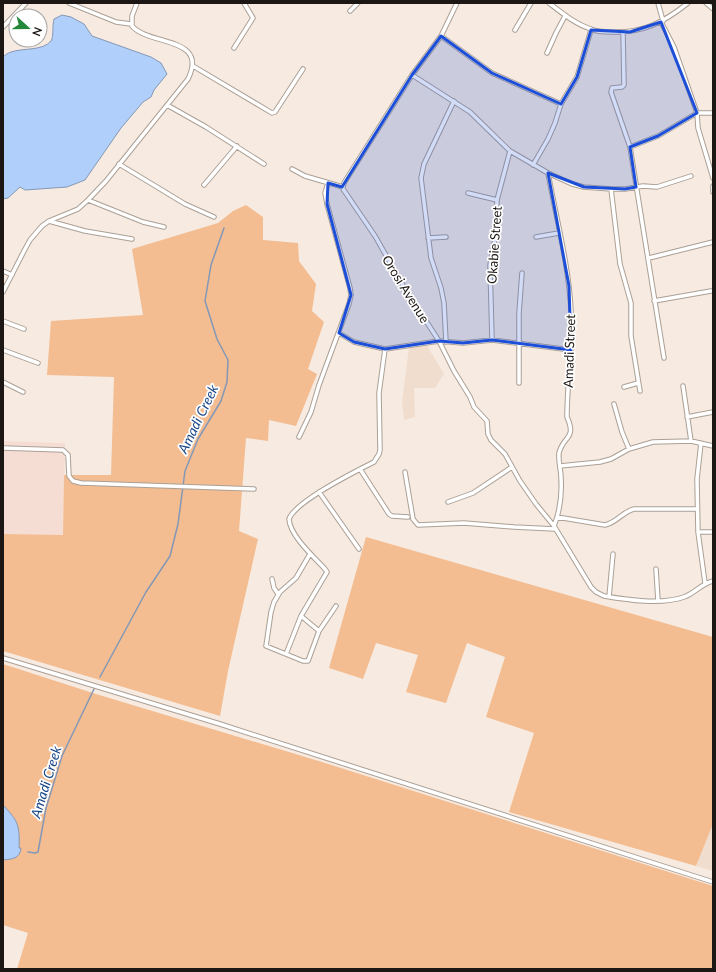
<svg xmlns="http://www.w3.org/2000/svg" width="716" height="972" viewBox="0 0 716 972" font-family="Lato,sans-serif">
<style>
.built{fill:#f0ddce}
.industrial{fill:#f5ddd4}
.green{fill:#f3bd91}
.water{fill:#b0cffb;stroke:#8498b6}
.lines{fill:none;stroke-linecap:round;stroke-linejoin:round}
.stream{stroke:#8498b6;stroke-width:1.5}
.street-casing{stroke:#aba096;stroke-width:5.5}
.street{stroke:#fff;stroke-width:3.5}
.marked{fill:#1d4ed8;fill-opacity:0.2;stroke:#1d4ed8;stroke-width:3;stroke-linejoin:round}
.labels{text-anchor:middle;stroke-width:3.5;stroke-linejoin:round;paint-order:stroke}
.street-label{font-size:13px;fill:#1c1714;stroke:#fff}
.water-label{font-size:14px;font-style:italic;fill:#1a4888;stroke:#fff}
</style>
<rect width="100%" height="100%" fill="#f7eae0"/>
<path class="built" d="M 417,346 L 427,346 L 444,374 L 435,388 L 414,388 L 415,417 L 404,420 L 402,402 L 409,348 Z
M 713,824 L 713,871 L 696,866 Z"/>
<path class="industrial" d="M 3,441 L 65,443 L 63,536 L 3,534 Z"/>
<path class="green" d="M 246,205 L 263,217 L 263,240 L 298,243 L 299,261 L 316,284 L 312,311 L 324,322 L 308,369 L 317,374 L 296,426 L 269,420 L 268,441 L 246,438 L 239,531 L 258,539 L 228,671 L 220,716 L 3,651 L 3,534 L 63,535 L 64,475 L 111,475 L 114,377 L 47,375 L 51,321 L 143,315 L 132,249 L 218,223 L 233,211 Z
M 366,537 L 713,637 L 713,824 L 696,866 L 509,812 L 534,733 L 486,717 L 505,657 L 467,643 L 446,703 L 406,692 L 418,655 L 376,643 L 363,679 L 329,668 Z
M 3,664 L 96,694 L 322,762 L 713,886 L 713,969 L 17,969 L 28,933 L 3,925 Z"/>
<path class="water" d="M 62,15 L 71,17 L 84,24 L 92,36 L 151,57 L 161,63 L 167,74 L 154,90 L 151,97 L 143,102 L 121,128 L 85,180 L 67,187 L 25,190 L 20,187 L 8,198 L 3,199 L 3,57 C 5,55 8,53 11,52 C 22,48 43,51 51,41 C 54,36 52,26 54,19 Z
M 3,805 C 18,821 20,825 19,848 L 21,848 C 20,859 12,859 3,860 Z"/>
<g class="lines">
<path class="stream" d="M 100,677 L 146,592 L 170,556 L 178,524 L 185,471 L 198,439 L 221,401 L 227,382 L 228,360 L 217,339 L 205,301 L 211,265 L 224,228
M 28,852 L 35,853 L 38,852 L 46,808 L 62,756 L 94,689"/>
<g class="street-casing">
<path id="street" d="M 69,3 L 116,22 L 131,24
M 457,3 L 441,36 L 412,75 L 344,183 L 343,187 L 343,189 L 375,236 L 404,287 L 439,341 L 454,371 L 470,397 L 474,407 L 487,421 L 488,434 L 491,440 L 505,454 L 520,481 L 536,504 L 554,526 L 591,587 L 596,592 L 604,596 C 628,600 661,605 684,597 C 695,593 701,584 713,581
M 549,3 C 562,13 575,24 591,29 C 597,32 605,32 612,32 C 644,33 664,22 688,3
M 658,3 L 663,21
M 706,3 L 713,9
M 350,11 L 358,3
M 661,22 L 674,47 L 689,90 L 697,113 L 698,128 L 713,178
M 3,27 L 26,3
M 515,30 L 531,3
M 623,32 L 624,85 L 622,87 L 612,88 L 611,92 L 630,147 L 664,358
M 441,36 L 492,73 L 561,104
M 234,48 L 253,18 L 244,3
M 547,53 L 556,33 L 565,16
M 193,66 L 272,113 L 275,112 L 303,69
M 412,75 L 470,112 L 510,151 L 548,173 L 572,184 L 584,187 L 611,189 L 625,189 L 643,186 L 657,187 L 691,176
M 167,105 L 206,127 L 264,164
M 630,147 L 658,136 L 697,113 L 713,113
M 119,164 L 185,204 L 214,217
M 533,165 L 548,139 L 555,123 L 561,104 L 577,77 L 591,30
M 292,169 L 305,176 L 343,187
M 548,173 C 556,217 569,266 571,311 C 573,346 567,382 567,417 C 577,439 563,436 559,453 C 558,461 561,470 561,478 C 562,494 560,511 554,526
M 204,185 L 237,146
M 713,186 L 713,192
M 611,189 L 620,264 L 631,303 L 631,336 L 640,391
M 468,193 L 497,200
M 88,200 L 143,222 L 164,227
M 49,221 L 85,231 L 132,239
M 536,237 L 559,233
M 428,238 L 446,237
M 649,258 L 713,242
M 3,271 L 12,275
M 3,292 L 24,251 L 30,240 L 42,226 L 49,221 L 78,209 L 88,200 L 106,181 L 188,79 C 209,36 149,46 132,26 L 132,16 L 137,3
M 654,301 L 711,291
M 3,321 L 24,329
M 339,333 L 354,342 L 385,349 L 439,341 L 463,343 L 492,340 L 571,350
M 492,340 L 490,265 L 496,234 L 497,200 L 510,151
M 446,342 L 444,303 L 441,288 L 431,258 L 421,178 L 424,164 L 454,101
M 3,350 L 38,363
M 3,382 L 23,392
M 519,383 L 519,313 L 522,273
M 683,386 L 691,441
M 624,387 L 638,383
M 614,404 L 622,432 L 629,449
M 687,417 L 713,412
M 299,437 L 311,412 L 319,385 L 349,304 L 351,295 L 350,288 L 327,204 L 325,193 L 328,183
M 701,443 L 697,479 L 698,532 L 705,583
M 3,448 L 63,450 L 68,455 L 69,476 L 73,481 L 81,483 L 254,489
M 560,466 L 600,462 L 611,459 L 629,449 L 653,442 L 691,441 L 713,446
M 360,469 L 389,514 L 392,516 L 408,517
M 405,472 L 413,519 L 418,525 L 464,523 L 514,527 L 555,529
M 319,492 L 359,549
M 448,502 L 473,493 L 512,467
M 557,517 L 605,525 C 618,522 622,512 634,509 L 697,509
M 698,532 L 713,532
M 310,554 L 296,578 L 280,592 L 274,602 L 271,612 L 266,646 L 303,661 L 308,661 L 319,631 L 336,606
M 656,569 L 658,601
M 272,579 L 274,588 L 278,594
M 609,597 L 613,554
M 301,616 L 319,631
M 286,654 L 301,616 L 327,572 L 325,569 C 314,557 290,536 289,519 C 295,502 356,471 374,462 L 379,454 L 380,450 L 379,393 L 385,349
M 3,658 L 220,724 L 713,882"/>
</g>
<use href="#street" class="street"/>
</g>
<path class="marked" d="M 661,22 L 697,113 L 658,136 L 630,147 L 636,187 L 625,189 L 584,187 L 548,173 L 569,286 L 571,350 L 492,340 L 463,343 L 439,341 L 385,349 L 354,342 L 339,333 L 351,295 L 327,204 L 328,183 L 342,187 L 412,75 L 441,36 L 492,73 L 561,104 L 577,77 L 591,30 L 630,32 Z"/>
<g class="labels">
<g class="street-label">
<text transform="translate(494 245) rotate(-86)" y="5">Okabie Street</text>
<text transform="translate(406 289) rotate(58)" y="5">Orosi Avenue</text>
<text transform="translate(569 351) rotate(-88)" y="5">Amadi Street</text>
</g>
<g class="water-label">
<text transform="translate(198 419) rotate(-64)" y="5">Amadi Creek</text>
<text transform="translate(46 782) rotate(-73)" y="5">Amadi Creek</text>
</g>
</g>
<rect width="716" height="972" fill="none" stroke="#1c1714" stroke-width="8"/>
<g transform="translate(28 28) rotate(111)"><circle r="19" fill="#ffffff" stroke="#a4a2a1"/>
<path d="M0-3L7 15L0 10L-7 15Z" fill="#24873a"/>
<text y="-6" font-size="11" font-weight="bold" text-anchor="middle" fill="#1c1714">N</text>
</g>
</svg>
